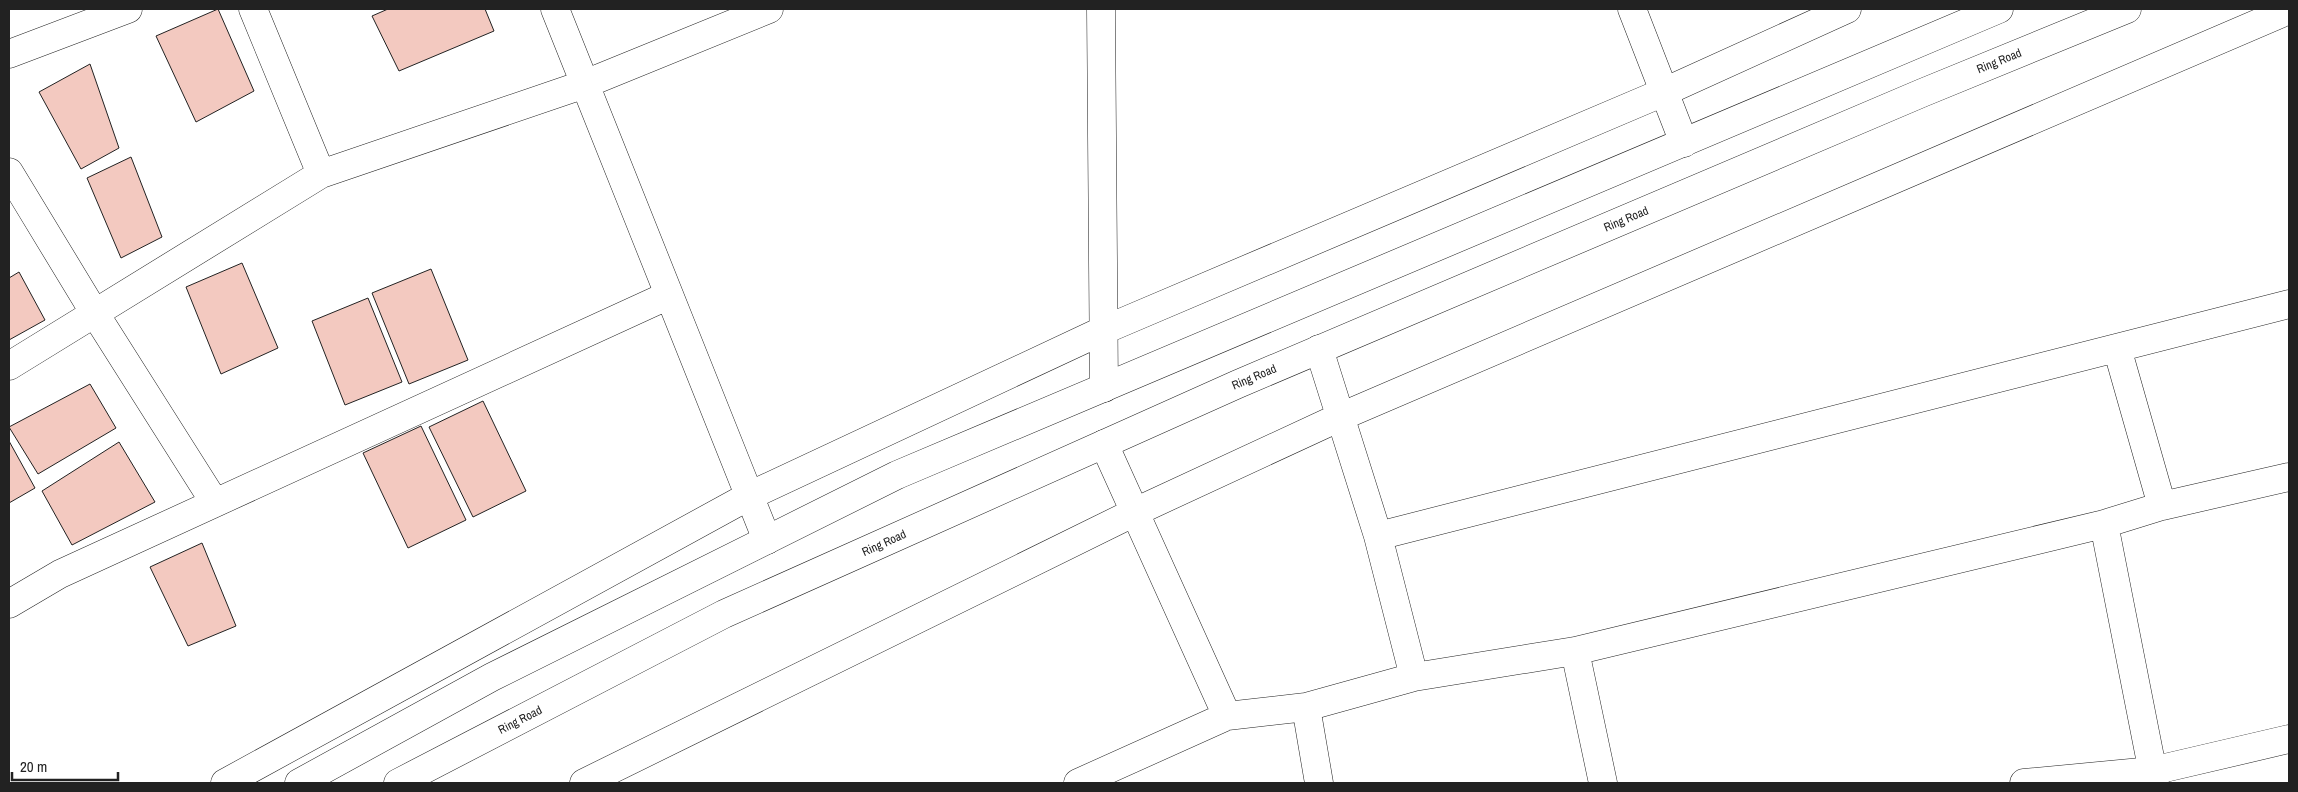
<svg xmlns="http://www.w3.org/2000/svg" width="2298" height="792" viewBox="0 0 2298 792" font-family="'Archivo Narrow',sans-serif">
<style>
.building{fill:#f3c9c0;stroke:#222}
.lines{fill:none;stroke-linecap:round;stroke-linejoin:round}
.minor-casing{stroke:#222;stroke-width:29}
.highway-casing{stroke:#222;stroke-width:29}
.minor{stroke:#fff;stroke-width:28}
.highway{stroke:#fff;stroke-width:28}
.labels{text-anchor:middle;stroke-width:4;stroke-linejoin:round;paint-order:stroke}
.street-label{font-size:12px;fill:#222;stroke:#fff}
</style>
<rect width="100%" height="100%" fill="#fff"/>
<path class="building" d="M 218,9 L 254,91 L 196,122 L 156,36 Z
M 388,9 L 485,9 L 494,31 L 399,71 L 372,16 Z
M 90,64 L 119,148 L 81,169 L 39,92 Z
M 131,157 L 162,237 L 121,258 L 87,178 Z
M 242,263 L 278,348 L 221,374 L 186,287 Z
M 431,269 L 468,360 L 409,384 L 372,293 Z
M 19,272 L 45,320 L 9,340 L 9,278 Z
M 368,298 L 402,382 L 345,405 L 312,321 Z
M 90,384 L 116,428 L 38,474 L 9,427 Z
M 483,401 L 526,491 L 473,517 L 429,427 Z
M 421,426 L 466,520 L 408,548 L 363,453 Z
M 9,441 L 35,488 L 9,503 Z
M 119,442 L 155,502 L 72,545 L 42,491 Z
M 202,543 L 236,626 L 188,646 L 150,567 Z"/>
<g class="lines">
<g class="minor-casing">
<path id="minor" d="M 253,9 L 321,174
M 555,9 L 767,540
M 1101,9 L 1104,388
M 1632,9 L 1684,143
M 9,54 L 128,9
M 9,172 L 94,312 L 215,503
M 2117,348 L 2162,506
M 1319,349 L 1378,536 L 2289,304
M 9,366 L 321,174 L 585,84 L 769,9
M 1104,444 L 1227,716
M 2104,524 L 2155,783
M 1378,536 L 1414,677
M 9,604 L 60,574 L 669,295
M 1575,651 L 1603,783
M 1306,707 L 1319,783
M 225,783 L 749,496 L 1104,330 L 1664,92 L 1847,9
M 584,783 L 1135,512 L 1340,417 L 2289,10
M 1078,783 L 1227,716 L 1306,707 L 1414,677 L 1575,651 L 2104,524 L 2162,506 L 2289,477
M 2024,783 L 2152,771 L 2289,739"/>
</g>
<g class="highway-casing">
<path id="highway" d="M 299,783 L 492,677 L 897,475 L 1999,9
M 398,783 L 724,614 L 1104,444 L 1238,384 L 1922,93 L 2127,9"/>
</g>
<use href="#minor" class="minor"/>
<use href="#highway" class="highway"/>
</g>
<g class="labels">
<g class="street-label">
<text transform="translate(1999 61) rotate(-22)" y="4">Ring Road</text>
<text transform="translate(1626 219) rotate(-23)" y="4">Ring Road</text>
<text transform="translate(1254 377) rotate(-23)" y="4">Ring Road</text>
<text transform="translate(884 543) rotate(-24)" y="4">Ring Road</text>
<text transform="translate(520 720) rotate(-27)" y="4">Ring Road</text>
</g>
</g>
<rect width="2298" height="792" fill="none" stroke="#222222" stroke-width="20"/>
<path d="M12 772v8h106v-8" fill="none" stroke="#222222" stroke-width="2.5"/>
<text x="20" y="772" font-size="15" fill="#222222" stroke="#ffffff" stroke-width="4" paint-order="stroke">20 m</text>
</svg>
